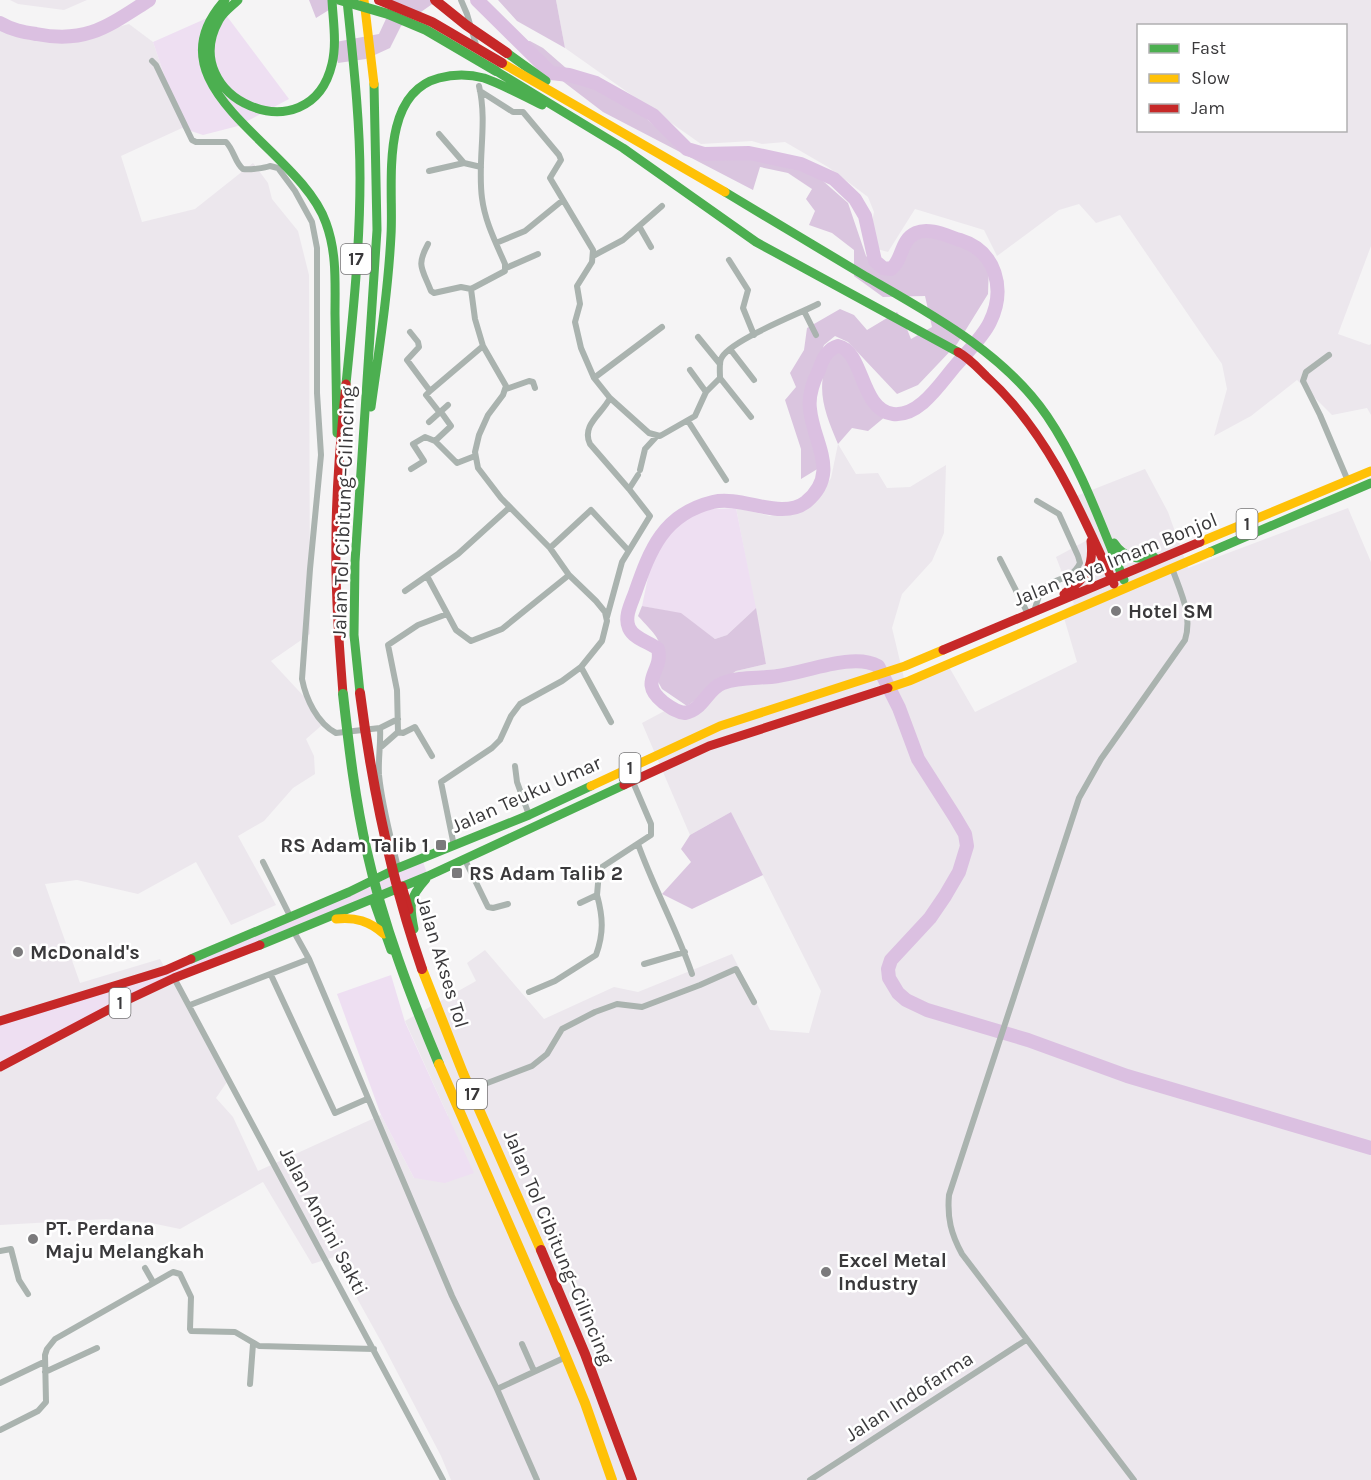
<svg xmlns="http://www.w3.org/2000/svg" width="1371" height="1480" viewBox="0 0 1371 1480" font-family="Karla,sans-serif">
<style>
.built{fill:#ece7ed;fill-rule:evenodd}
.green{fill:#eedff2}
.forest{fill:#dac5df}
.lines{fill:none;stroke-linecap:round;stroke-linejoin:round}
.river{stroke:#dbc0e1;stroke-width:14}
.street{stroke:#aab3af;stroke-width:6}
.fast{stroke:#4caf50;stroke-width:9}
.slow{stroke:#ffc107;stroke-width:9}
.jam{stroke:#c62828;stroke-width:9}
.fast-bridge{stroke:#4caf50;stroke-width:10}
.slow-bridge{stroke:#ffc107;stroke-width:10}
.jam-bridge{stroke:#c62828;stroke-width:10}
.poi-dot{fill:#7b7a7c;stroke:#fff;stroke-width:2}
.labels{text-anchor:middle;stroke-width:5;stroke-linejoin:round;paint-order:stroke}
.shield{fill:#fff;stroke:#757476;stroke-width:1.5}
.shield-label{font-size:18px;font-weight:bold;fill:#3a393b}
.street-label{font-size:20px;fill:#3a393b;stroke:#fff}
.poi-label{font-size:20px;font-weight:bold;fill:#3a393b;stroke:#fff;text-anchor:start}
</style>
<rect width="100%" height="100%" fill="#f5f4f5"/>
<path class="built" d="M 10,0 L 87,0 L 64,10 L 18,4 Z
M 556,0 L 1371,0 L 1371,246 L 1338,334 L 1369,345 L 1371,344 L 1371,415 L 1367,408 L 1332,415 L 1297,380 L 1251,416 L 1214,436 L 1227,389 L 1222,364 L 1120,215 L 1096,223 L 1079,204 L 1059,210 L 997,256 L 984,230 L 915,209 L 888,252 L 877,249 L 870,234 L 874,212 L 868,197 L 828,167 L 785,142 L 762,144 L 752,141 L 701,144 L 565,48 ZM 1138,26 L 1346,26 L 1346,130 L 1138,130 Z
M 129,24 L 153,42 L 182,128 L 121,156 L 142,222 L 195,209 L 253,163 L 268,183 L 272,199 L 298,231 L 309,275 L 310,634 L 271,661 L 310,703 L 321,726 L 306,739 L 314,756 L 315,774 L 293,788 L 264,821 L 238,836 L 276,905 L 231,925 L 196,862 L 138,894 L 77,880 L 45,884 L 80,983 L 160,959 L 227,1082 L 216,1098 L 233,1117 L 258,1171 L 381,1115 L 414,1178 L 448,1116 L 405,1021 L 476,981 L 467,963 L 485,950 L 544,1019 L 614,987 L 638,992 L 732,954 L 770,1030 L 809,1033 L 821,991 L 731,812 L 690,835 L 642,723 L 670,708 L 687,706 L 736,671 L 766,664 L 736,508 L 770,516 L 790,511 L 819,495 L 831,478 L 838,444 L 856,474 L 878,473 L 887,488 L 910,487 L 946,465 L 944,533 L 932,561 L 902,594 L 892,628 L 905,682 L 949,667 L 975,712 L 1077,662 L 1062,611 L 1074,604 L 1056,557 L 1093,537 L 1074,497 L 1145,469 L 1168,512 L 1188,568 L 1348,508 L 1371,562 L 1371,1480 L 451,1480 L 441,1456 L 383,1345 L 334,1257 L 312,1264 L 263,1182 L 180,1229 L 151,1223 L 106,1219 L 0,1225 L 0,30 L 6,33 L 76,38 Z"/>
<path class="green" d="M 223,11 L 289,99 L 238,126 L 203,135 L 182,128 L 153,42 Z
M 736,508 L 756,608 L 727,635 L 715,639 L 681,614 L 642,606 L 651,563 L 670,529 L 695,510 Z
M 422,859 L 428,876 L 173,978 L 0,1067 L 0,1021 L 166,970 Z
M 391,975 L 405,1022 L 474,1173 L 445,1183 L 414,1178 L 381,1115 L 337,994 Z"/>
<path class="forest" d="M 309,0 L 345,0 L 316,18 Z
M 386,0 L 438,0 L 401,26 L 390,48 L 366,59 L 338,63 L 330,43 L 379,34 L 391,8 Z
M 498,0 L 556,0 L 565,48 L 517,21 Z
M 530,41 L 543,48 L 574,75 L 639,112 L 682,150 L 709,156 L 765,152 L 806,166 L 848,203 L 866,256 L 876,265 L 890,268 L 903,262 L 915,236 L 932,229 L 974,241 L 983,251 L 989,264 L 988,294 L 957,344 L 918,385 L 897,394 L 848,342 L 835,336 L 824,345 L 809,385 L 823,454 L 819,468 L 801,479 L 801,449 L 785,400 L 796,387 L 790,373 L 804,350 L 807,328 L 840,309 L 854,315 L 867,330 L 897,312 L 905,324 L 911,339 L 932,327 L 925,296 L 883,297 L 854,276 L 854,250 L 832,233 L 809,225 L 815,211 L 806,199 L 812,189 L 788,173 L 760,167 L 753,190 L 603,112 L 548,70 L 517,42 Z
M 845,350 L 855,364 L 869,395 L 886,416 L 868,431 L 852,428 L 838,444 C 824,411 813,384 833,351 Z
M 642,606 L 681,613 L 715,639 L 727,635 L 756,608 L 766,664 L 736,671 L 687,706 L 662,689 L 655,676 C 665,642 662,642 638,616 Z
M 731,812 L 763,875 L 692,909 L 662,894 L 691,862 L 681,849 L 690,835 Z"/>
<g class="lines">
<path class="river" d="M 477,0 L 551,73 L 569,75 L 596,83 L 653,115 L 687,149 L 704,154 L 749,153 L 801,164 L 834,179 L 855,199 L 865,216 L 875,261 L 883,268 L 891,269 C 903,260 900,240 916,233 C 929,227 947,236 960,240 C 996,251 1006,289 990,322 C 983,337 967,352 956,365 C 941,382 920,417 893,414 C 860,410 864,351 838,346 C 827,349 822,360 819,370 C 813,382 808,395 810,409 C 813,443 841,473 806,502 C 781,521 742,495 713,502 C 663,514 650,550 635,593 C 631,604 624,617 629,628 C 634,639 649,642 658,649 C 664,671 637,681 663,702 C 670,707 676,712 685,713 C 703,710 707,689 723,683 C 740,676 760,679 778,676 C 805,673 853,652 878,666 L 899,708 L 918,759 L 955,817 L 965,834 L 967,846 L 959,872 L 945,896 L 930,918 L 891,960 L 888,969 L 889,978 L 898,993 L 906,1000 L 927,1010 L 1028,1040 L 1127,1076 L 1371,1148
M 0,23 C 12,30 23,32 36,34 C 87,44 108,26 149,0"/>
<path class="street" d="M 461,0 L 467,14 L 477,48
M 152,61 L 156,65 L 192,140 L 196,142 L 226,142 C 234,150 235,163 243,169 C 249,170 265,168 270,166 L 278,168 L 295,191 L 312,222 L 317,248 L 317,393 L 321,455 L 310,569 L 302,679 C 306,699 317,723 336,733 L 380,728 L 398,719
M 480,91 L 513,112 L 523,112 L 559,155 L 561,160 L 550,178 L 593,250 L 592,262 L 577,286 L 580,304 L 575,322 L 581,348 L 594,378 L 610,398 C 602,414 581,425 590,444 L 629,489 L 650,516 L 622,562 L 607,617
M 439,134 L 464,163 L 481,167
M 429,171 L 464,163
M 639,226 L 651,247
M 496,243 L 525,231 L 563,200
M 428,244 C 416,266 422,268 431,291 L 434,293 L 461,287 L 471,289 L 505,271 L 505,264 C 496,243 485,222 482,198 C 477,161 488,123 479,86
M 593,256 L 623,240 L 662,206
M 729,260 L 748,290 L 743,308 L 754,335
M 506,268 L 538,254
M 804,311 L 816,335
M 410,332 L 418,342 L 419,347 L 407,360 L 430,391 L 483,346
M 698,337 L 720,364
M 730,349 L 754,380
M 1329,355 L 1306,372 L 1303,381 L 1320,415 L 1348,481
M 690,370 L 706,392
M 594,378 L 662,327
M 720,378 L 751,417
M 506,389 L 529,381 L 533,382 L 535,388
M 430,391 L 426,395 L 440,413
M 610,398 L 649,433 L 660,436 L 695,416 L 706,392 L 720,378 C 720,372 719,364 721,359 C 728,341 799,314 818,304
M 688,421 L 726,480
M 429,422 L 448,405
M 435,441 L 451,426 L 441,412
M 411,469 L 424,461 L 413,444 L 425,437 L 435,441 L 457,463 L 475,456
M 640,470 L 645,449 L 656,437
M 629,489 L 638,475
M 550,548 L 591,510 L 628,550
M 1000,559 L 1028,614
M 427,576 L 456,630 L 471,641 L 502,629 L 569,575
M 405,591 L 458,554 L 510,507
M 1034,611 C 1037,604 1038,594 1044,588 C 1056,577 1071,581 1080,563 L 1078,556 L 1059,514 L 1037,501
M 581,667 L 611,722
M 380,728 C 381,744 378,758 379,775 C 382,806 391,838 398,868
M 398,732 L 403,733 L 415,727 L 432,756
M 381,747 L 398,732 L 397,690 L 388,645 L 418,625 L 447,614
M 515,766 L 517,782 L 529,815
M 638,844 C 654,889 677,929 692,974
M 454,846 L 441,782 L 492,748 L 500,740 L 511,716 L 520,704 L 562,681 L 581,667 L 602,641 L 607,621 L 605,612 L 596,601 L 569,575 L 550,548 L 501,498 L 478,468 L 475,452 L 479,435 L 488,415 L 503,395 L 506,386 L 483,346 L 475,319 L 471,289
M 465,860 L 488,907 L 493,908 L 508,904
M 263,862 L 290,916
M 580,903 L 597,895 L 599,872 L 602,867 L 651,835 L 651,824 L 633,782
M 294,932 L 309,959 L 452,1296 L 497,1389 L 537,1480
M 644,964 L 685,952
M 271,975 L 335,1113 L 367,1099
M 174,978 L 443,1480
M 529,992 L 555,981 L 596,955 C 604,933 603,917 597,895
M 190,1005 L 309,959
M 469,1090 L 532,1066 L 547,1054 L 562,1029 L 595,1012 L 617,1004 L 642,1007 L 700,985 L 736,969 L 754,1002
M 0,1251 L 11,1249 L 19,1280 L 28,1294
M 145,1268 L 153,1282
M 522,1344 L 534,1371
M 45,1372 L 97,1348
M 0,1383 L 44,1362
M 250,1384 L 253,1344
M 497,1389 L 566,1357
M 0,1430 L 38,1411 L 46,1402 L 45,1355 L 47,1349 L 55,1339 L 173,1272 L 180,1274 L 191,1297 L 190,1329 L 191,1331 L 235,1332 L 259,1346 L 374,1349
M 810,1480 L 1026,1340
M 1134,1480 L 962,1254 C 951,1234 947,1218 949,1195 L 1079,798 L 1101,759 L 1185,640 C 1193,615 1180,591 1172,568"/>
<path class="fast" d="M 225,0 C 145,88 300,147 326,223 C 337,253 335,283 335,314 C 336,354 336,393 337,433
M 238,0 C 232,6 223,12 219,20 C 175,98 310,157 332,64 C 337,43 333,21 332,0
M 507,53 L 546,81
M 496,71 L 623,148 L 756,242 L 958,352
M 725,192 C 772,220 818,248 865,276 C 931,314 1003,352 1047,416 C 1081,466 1101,525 1124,580
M 346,384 C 353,315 360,247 360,178 C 360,119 353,59 347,0
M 371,407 C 379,350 388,293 391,235 C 394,188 378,94 439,78 C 454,74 469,74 484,78 C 504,85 523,96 542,105
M 1114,543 C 1124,558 1137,560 1154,557
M 1210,552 L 1371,483
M 360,693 L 354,635 L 355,562 L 377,230 L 374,84
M 373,899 L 391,950
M 414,929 C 409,904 409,898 426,879
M 260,945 L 428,876 L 624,785
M 191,959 L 349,892 L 398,868 L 529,815 L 591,786"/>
<path class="slow" d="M 364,0 L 374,84
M 502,63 L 725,192
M 1200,542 L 1371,471
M 888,688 L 909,681 L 1210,552
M 591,786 L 720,726 L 905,666 L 943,650
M 336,919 C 356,917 369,921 384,934"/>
<path class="jam" d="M 958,352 C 969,358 977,367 986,376 C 1047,431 1081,511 1114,584
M 1064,594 C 1086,578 1094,569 1091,541
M 943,650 L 1200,542
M 343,694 C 339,642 335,591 336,539 C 336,487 341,435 346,384
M 624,785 L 709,746 L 888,688
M 402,886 L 409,910
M 0,1021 L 166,970 L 191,959
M 0,1067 L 123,1002 L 174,978 L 260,945"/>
<path class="fast-bridge" d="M 340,0 L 388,14 L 426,30 L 496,71
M 343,694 C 349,747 355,800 367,852 C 383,924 410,995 439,1064"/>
<path class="slow-bridge" d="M 422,969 L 463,1073 L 541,1250
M 439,1064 L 554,1328 L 585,1403 L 612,1480"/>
<path class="jam-bridge" d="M 379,0 L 432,22 L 502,63
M 435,0 L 466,25 L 507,53
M 360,693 C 372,787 391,879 422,969
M 541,1250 L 585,1354 L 632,1480"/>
</g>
<g class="poi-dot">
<circle cx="1116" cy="611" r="6"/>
<rect x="435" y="839" width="12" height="12" rx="3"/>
<rect x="451" y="867" width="12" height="12" rx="3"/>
<circle cx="18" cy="952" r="6"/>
<circle cx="33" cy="1239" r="6"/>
<circle cx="826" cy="1272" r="6"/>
</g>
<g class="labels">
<g class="shield">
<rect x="341" y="244" width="30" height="30" rx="4.5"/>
<rect x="1236.5" y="509" width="21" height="30" rx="4.5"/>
<rect x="619.5" y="753" width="21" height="30" rx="4.5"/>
<rect x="109.5" y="988" width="21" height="30" rx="4.5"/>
<rect x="457" y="1079" width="30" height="30" rx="4.5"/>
</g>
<g class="shield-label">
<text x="356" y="265">17</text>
<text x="1247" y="530">1</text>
<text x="630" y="774">1</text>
<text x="120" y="1009">1</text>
<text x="472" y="1100">17</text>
</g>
<g class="street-label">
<text transform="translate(343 512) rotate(-88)" y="7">Jalan Tol Cibitung–Cilincing</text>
<text transform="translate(1115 559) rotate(-22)" y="7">Jalan Raya Imam Bonjol</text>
<text transform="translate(526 794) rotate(-24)" y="7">Jalan Teuku Umar</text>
<text transform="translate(443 962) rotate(73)" y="7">Jalan Akses Tol</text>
<text transform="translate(324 1221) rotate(62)" y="7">Jalan Andini Sakti</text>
<text transform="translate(559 1247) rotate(67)" y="7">Jalan Tol Cibitung–Cilincing</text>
<text transform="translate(909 1396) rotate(-33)" y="7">Jalan Indofarma</text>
</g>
<g class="poi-label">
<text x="1128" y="618">Hotel SM</text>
<text x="429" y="852" text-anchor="end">RS Adam Talib 1</text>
<text x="469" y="880">RS Adam Talib 2</text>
<text x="30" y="959">McDonald's</text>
<text x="45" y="1235">PT. Perdana<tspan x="45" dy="23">Maju Melangkah</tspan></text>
<text x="838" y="1267">Excel Metal<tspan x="838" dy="23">Industry</tspan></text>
</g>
</g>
<rect x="1137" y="24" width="210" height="108" fill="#ffffff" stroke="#b0b0b1" stroke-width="1.5"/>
<rect x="1149" y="44" width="30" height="9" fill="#4caf50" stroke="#b0b0b1" stroke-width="1.5"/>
<text x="1191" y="54" font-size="18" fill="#3a393b">Fast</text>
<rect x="1149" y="74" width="30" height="9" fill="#ffc107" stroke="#b0b0b1" stroke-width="1.5"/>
<text x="1191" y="84" font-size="18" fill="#3a393b">Slow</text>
<rect x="1149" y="104" width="30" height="9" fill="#c62828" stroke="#b0b0b1" stroke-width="1.5"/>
<text x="1191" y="114" font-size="18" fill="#3a393b">Jam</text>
</svg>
